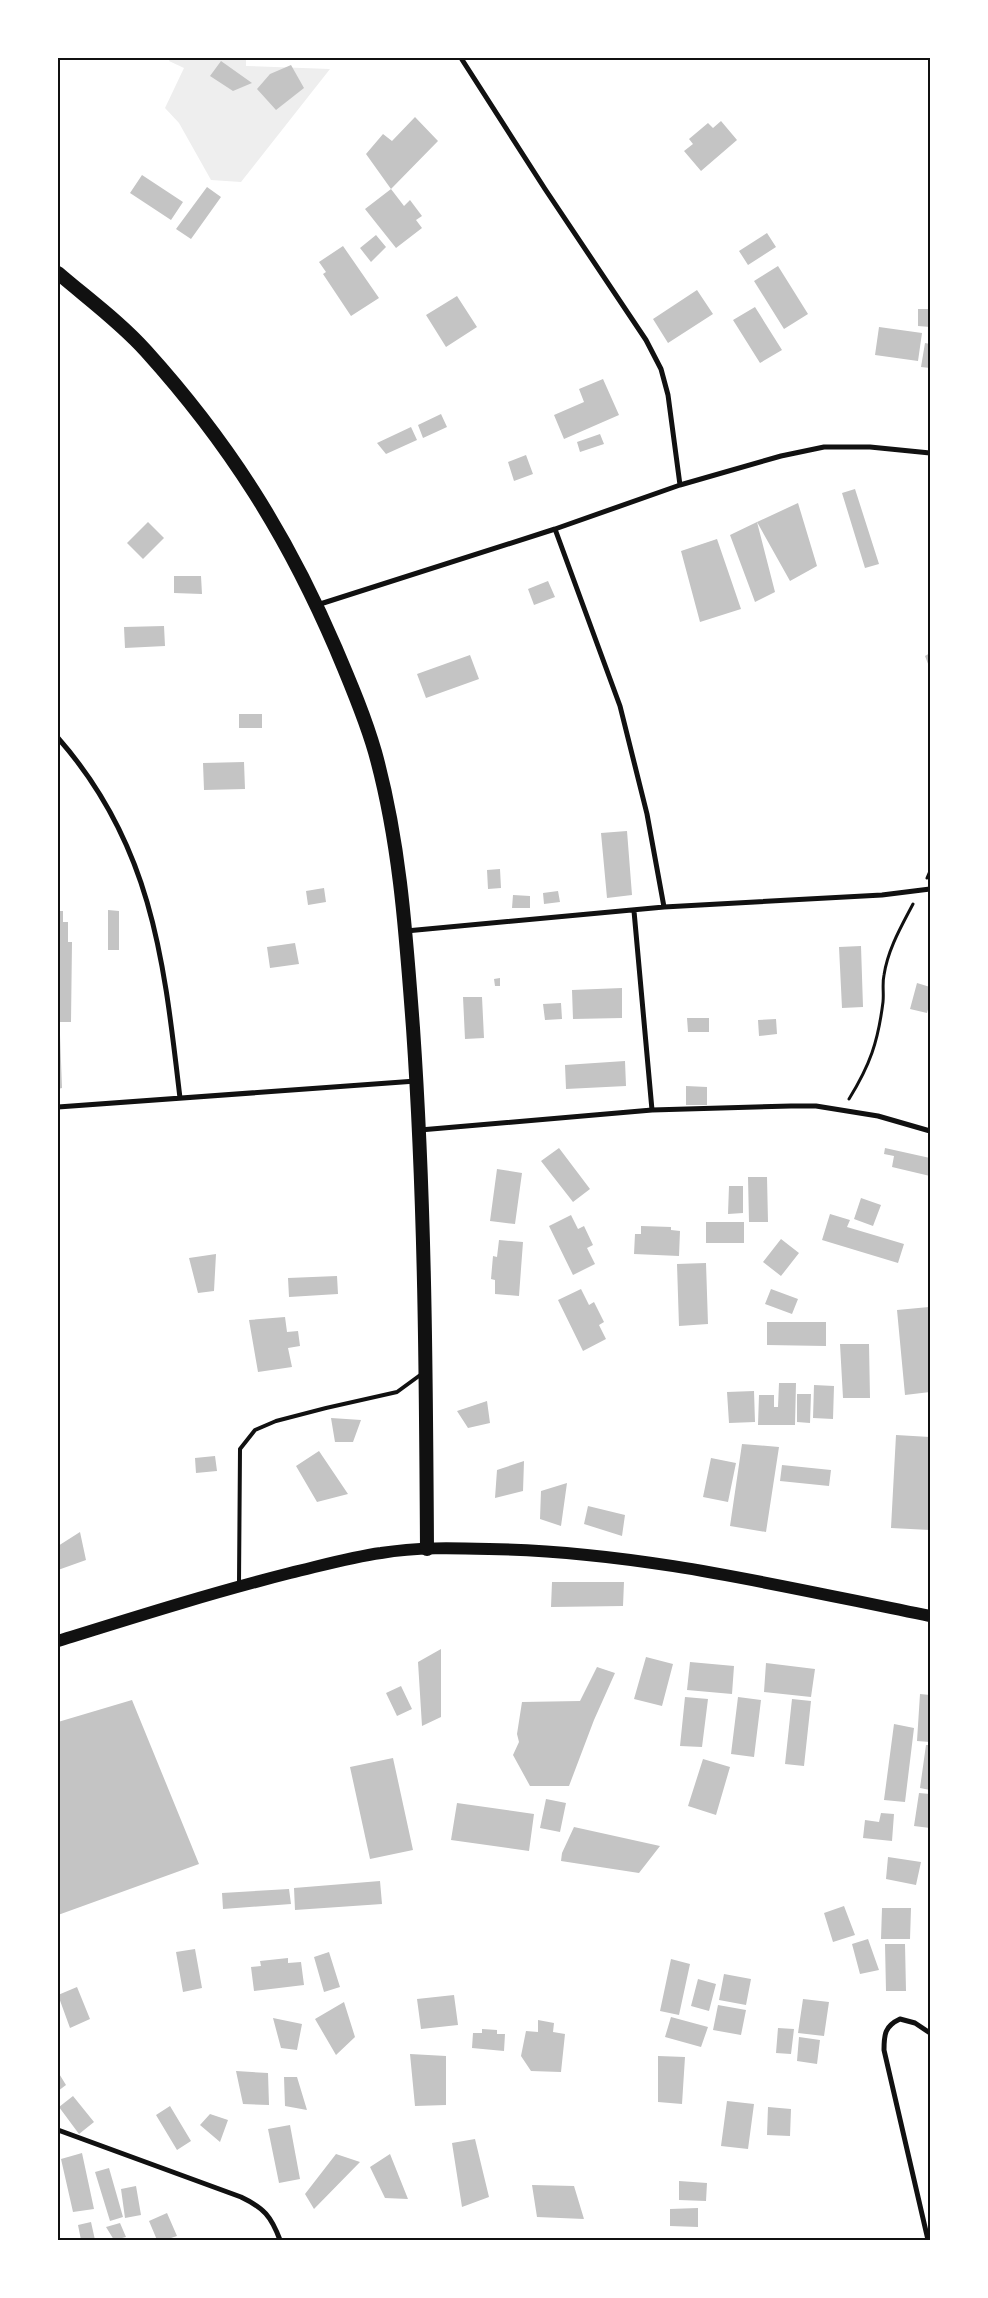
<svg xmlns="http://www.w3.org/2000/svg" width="988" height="2298" viewBox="0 0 988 2298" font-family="'Source Sans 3',sans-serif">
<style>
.green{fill:#eee}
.building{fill:#c4c4c4}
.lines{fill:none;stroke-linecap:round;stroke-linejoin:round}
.path{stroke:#111;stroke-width:3}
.service{stroke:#111;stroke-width:4}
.minor{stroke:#111;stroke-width:5}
.primary{stroke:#111;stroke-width:12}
.trunk{stroke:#111;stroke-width:14}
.neatline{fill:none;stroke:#111;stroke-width:2}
</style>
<rect width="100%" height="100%" fill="#fff"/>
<path class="green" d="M 171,58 L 246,58 L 246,66 L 330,69 L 241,182 L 211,180 L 179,123 L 165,108 L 184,68 L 169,61 Z"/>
<path class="building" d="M 221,61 L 252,83 L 233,91 L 210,76 Z
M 291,65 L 304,88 L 276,110 L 257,89 L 270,74 Z
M 415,117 L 438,141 L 391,189 L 366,154 L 383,134 L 392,141 Z
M 721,121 L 737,140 L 701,171 L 684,151 L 693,144 L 689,139 L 708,123 L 713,128 Z
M 142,175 L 183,202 L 171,220 L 130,193 Z
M 207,187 L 221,197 L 191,239 L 176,229 Z
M 391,189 L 404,206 L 410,200 L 422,216 L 416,220 L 422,228 L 396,248 L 365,209 Z
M 767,233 L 776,247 L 748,265 L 739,251 Z
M 376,235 L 386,247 L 371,262 L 360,248 Z
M 343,246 L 379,298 L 351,316 L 323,274 L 326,272 L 319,262 Z
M 778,266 L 808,314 L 784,329 L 754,281 Z
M 697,290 L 713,314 L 668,343 L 653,319 Z
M 457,296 L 477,327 L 446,347 L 426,315 Z
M 755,307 L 782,350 L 760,363 L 733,320 Z
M 918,309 L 930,309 L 930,327 L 918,326 Z
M 879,327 L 922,333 L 918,361 L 875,355 Z
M 925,343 L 930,344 L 930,368 L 921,367 Z
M 603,379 L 619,415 L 564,439 L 554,415 L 584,402 L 579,389 Z
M 441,414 L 447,427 L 423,438 L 418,425 Z
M 411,427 L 417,440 L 386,454 L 377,443 Z
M 600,434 L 604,444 L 580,452 L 577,442 Z
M 526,455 L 533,474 L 514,481 L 508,462 Z
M 855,489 L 879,564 L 865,568 L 842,493 Z
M 798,503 L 817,566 L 790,581 L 757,522 Z
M 148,522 L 164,538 L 143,559 L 127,543 Z
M 757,522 L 775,592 L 755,602 L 730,535 Z
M 717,539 L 741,609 L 700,622 L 681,551 Z
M 174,576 L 201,576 L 202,594 L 174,593 Z
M 548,581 L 555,597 L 534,605 L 528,589 Z
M 164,626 L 165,646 L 125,648 L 124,627 Z
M 930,653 L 930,669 L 925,656 Z
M 470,655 L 479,679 L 426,698 L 417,674 Z
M 239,714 L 262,714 L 262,728 L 239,728 Z
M 244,762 L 245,789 L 204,790 L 203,763 Z
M 627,831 L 632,895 L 607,898 L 601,833 Z
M 500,869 L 501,888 L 488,889 L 487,870 Z
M 324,888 L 326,902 L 308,905 L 306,891 Z
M 558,891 L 560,902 L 544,904 L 543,893 Z
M 513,895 L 530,896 L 530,908 L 512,908 Z
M 108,910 L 119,911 L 119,950 L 108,950 Z
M 58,911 L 63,911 L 63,922 L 68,922 L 68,942 L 72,942 L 71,1022 L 58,1022 Z
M 295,943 L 299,964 L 270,968 L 267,947 Z
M 861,946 L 863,1007 L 842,1008 L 839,947 Z
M 500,978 L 500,986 L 495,986 L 494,979 Z
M 917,983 L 930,987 L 930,1002 L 927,1013 L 910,1009 Z
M 622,988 L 622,1018 L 573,1019 L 572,990 Z
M 463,997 L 482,997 L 484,1038 L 465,1039 Z
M 561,1003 L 562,1019 L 545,1020 L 543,1004 Z
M 687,1018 L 709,1018 L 709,1032 L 688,1032 Z
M 776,1019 L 777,1034 L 759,1036 L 758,1020 Z
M 58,1035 L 60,1035 L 62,1088 L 58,1089 Z
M 625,1061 L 626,1086 L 566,1089 L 565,1065 Z
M 686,1086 L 707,1087 L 707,1105 L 686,1105 Z
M 559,1148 L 590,1189 L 573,1202 L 541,1161 Z
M 885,1148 L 930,1158 L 930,1176 L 892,1167 L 894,1156 L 884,1154 Z
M 497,1169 L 522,1173 L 515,1224 L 490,1221 Z
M 748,1177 L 767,1177 L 768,1222 L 749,1222 Z
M 729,1186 L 743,1186 L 743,1213 L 728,1214 Z
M 861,1198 L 881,1205 L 873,1226 L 854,1219 Z
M 830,1214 L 850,1220 L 847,1227 L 904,1244 L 898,1263 L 822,1240 Z
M 571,1215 L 578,1229 L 584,1226 L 593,1245 L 587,1248 L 595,1264 L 573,1275 L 549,1226 Z
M 706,1222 L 744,1222 L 744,1243 L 706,1243 Z
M 641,1226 L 671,1227 L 671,1230 L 680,1231 L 679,1256 L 634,1254 L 635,1234 L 641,1234 Z
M 781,1239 L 799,1253 L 781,1276 L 763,1262 Z
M 499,1240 L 523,1242 L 519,1296 L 495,1294 L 495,1280 L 491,1279 L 493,1256 L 497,1257 Z
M 216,1254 L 214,1291 L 198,1293 L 189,1258 Z
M 706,1263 L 708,1324 L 679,1326 L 677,1264 Z
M 337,1276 L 338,1294 L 289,1297 L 288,1278 Z
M 581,1289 L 589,1305 L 594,1302 L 604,1322 L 599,1325 L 606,1339 L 583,1351 L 558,1300 Z
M 771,1289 L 798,1299 L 792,1314 L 765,1304 Z
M 929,1307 L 930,1392 L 905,1395 L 897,1310 Z
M 285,1317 L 287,1332 L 298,1331 L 300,1346 L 288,1348 L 292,1367 L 258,1372 L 249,1320 Z
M 767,1322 L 826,1322 L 826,1346 L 767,1345 Z
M 840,1344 L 869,1344 L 870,1398 L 843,1398 Z
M 779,1383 L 796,1383 L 795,1425 L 758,1425 L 759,1395 L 774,1395 L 774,1407 L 778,1407 Z
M 814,1385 L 834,1386 L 833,1419 L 813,1418 Z
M 754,1391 L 755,1422 L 729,1423 L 727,1392 Z
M 797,1394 L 811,1394 L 810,1423 L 797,1422 Z
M 487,1401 L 490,1423 L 468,1428 L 457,1411 Z
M 331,1418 L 361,1420 L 353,1442 L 335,1442 Z
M 896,1435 L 930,1437 L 930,1530 L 891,1528 Z
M 742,1444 L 779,1447 L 766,1532 L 730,1526 Z
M 319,1451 L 348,1494 L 317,1502 L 296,1466 Z
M 215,1456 L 217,1471 L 196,1473 L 195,1458 Z
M 711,1458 L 736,1463 L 728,1502 L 703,1497 Z
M 524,1461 L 523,1491 L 495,1498 L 497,1470 Z
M 782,1465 L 831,1470 L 829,1486 L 780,1481 Z
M 567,1483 L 561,1526 L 540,1519 L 541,1491 Z
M 588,1506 L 625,1515 L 622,1536 L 584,1524 Z
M 80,1532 L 86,1560 L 58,1570 L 58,1546 Z
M 552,1582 L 624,1582 L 623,1606 L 551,1607 Z
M 441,1649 L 441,1717 L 422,1726 L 418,1662 Z
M 646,1657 L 673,1664 L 662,1706 L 634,1699 Z
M 690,1662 L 734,1666 L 732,1694 L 687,1690 Z
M 766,1663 L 815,1669 L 811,1697 L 764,1692 Z
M 597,1667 L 615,1673 L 594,1720 L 569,1786 L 530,1786 L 513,1755 L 519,1742 L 517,1734 L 522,1702 L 580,1701 Z
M 401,1686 L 412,1709 L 397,1716 L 386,1693 Z
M 920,1694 L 930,1695 L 930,1742 L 917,1741 Z
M 685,1697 L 708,1699 L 702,1747 L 680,1746 Z
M 738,1697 L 761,1700 L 754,1757 L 731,1754 Z
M 792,1699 L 811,1701 L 804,1766 L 785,1764 Z
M 132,1700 L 199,1864 L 58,1915 L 58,1722 Z
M 894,1724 L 914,1728 L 905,1802 L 884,1800 Z
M 926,1745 L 930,1745 L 930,1790 L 920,1788 Z
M 393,1758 L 413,1850 L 370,1859 L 350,1767 Z
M 703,1759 L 730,1767 L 716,1815 L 688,1806 Z
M 919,1793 L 930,1794 L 930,1828 L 914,1826 Z
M 546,1799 L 566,1803 L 560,1832 L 540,1828 Z
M 457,1803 L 534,1814 L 529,1851 L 451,1840 Z
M 881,1813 L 894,1814 L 892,1841 L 863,1838 L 865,1820 L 879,1822 Z
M 574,1827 L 660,1846 L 639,1873 L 561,1861 L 562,1853 Z
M 888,1857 L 921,1862 L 916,1885 L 886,1879 Z
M 380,1881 L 382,1904 L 295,1910 L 294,1888 Z
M 289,1889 L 291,1904 L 223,1909 L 222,1893 Z
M 844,1906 L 855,1935 L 833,1942 L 824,1913 Z
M 882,1908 L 911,1908 L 910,1939 L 881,1939 Z
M 868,1939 L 879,1970 L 860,1974 L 852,1944 Z
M 885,1944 L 905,1944 L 906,1991 L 886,1991 Z
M 195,1949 L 202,1988 L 183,1992 L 176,1952 Z
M 329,1952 L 340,1987 L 324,1992 L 314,1957 Z
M 288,1958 L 288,1963 L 301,1962 L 304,1985 L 254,1991 L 251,1967 L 261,1966 L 260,1961 Z
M 671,1959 L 690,1964 L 679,2015 L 660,2011 Z
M 724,1974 L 751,1979 L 746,2005 L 719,2000 Z
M 698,1979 L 716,1984 L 709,2011 L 691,2006 Z
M 77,1987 L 90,2019 L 70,2028 L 58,1995 Z
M 454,1995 L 458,2025 L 421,2029 L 417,1999 Z
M 803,1999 L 829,2002 L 824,2036 L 798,2033 Z
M 344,2002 L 355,2037 L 336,2055 L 315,2019 Z
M 718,2005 L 746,2010 L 741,2035 L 713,2030 Z
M 671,2017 L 708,2027 L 701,2047 L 665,2037 Z
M 273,2018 L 302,2024 L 297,2050 L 281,2048 Z
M 538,2020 L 554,2023 L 553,2032 L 565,2034 L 561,2072 L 531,2071 L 521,2056 L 526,2031 L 538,2032 Z
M 778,2028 L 794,2029 L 791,2054 L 776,2053 Z
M 482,2029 L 497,2030 L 497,2034 L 505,2034 L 504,2051 L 472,2048 L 473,2033 L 482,2033 Z
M 799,2037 L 820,2040 L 817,2064 L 797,2061 Z
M 410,2054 L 446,2056 L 446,2105 L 415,2106 Z
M 658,2056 L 685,2057 L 682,2104 L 658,2102 Z
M 236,2071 L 268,2073 L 269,2105 L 243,2104 Z
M 58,2072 L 66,2085 L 58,2091 Z
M 284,2077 L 297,2077 L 307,2110 L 285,2106 Z
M 73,2096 L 94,2122 L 79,2134 L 59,2107 Z
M 727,2101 L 754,2104 L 748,2149 L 721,2146 Z
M 170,2106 L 191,2141 L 177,2150 L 156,2115 Z
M 768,2107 L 791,2109 L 790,2136 L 767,2135 Z
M 210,2114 L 228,2120 L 220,2142 L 200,2125 Z
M 290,2125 L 300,2179 L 279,2183 L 268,2129 Z
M 475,2139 L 489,2197 L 462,2207 L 452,2143 Z
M 82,2153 L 94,2209 L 73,2212 L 61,2159 Z
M 336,2154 L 360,2162 L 314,2209 L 305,2194 Z
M 390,2154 L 408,2199 L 385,2198 L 370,2167 Z
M 109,2168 L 123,2217 L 110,2221 L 95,2172 Z
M 679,2181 L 707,2183 L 706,2201 L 679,2200 Z
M 532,2185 L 574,2186 L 584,2219 L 537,2217 Z
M 136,2186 L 141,2215 L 125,2218 L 121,2189 Z
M 698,2208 L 698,2227 L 670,2226 L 670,2209 Z
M 167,2213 L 177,2236 L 165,2240 L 157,2240 L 149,2221 Z
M 91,2222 L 95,2240 L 81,2240 L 78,2225 Z
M 120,2223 L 126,2237 L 114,2240 L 106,2227 Z"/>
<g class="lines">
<path class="path" d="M 927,878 L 930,871
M 849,1099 C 870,1065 878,1042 883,1002 C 884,993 882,984 884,975 C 888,949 901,927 913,904"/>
<path class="service" d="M 239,1584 L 240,1449 L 255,1430 L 276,1421 L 326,1408 L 397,1392 L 423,1373"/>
<path class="minor" d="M 461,58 L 545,189 L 646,340 L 661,369 L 668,395 L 680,485
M 555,529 L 620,706 L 647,814 L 664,907
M 317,605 L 555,529 L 680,485 L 781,456 L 824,447 L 870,447 L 930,453
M 58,738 C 153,846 164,962 180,1098
M 634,911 L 652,1110
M 406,931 L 664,907 L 882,895 L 930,889
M 58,1107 L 416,1081
M 420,1130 L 652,1110 L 791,1106 L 816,1106 L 878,1116 L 930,1131
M 58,2130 L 241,2197 C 264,2208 271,2216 280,2240
M 928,2240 L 884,2050 C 884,2034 885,2026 900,2019 L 915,2023 L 930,2033"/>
<path class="primary" d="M 58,1641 C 135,1617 211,1593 290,1573 C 320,1566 351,1557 381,1553 C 417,1547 453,1548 489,1549 C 638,1551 784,1587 930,1616"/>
<path class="trunk" d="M 58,273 C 87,298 120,322 146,351 C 229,443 287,535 336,649 C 350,682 365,717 375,752 C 400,842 406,935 413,1028 C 425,1201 426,1375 427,1549"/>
</g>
<rect width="988" height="2298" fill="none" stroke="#ffffff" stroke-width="118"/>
<rect x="59" y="59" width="870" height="2180" class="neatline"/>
</svg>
